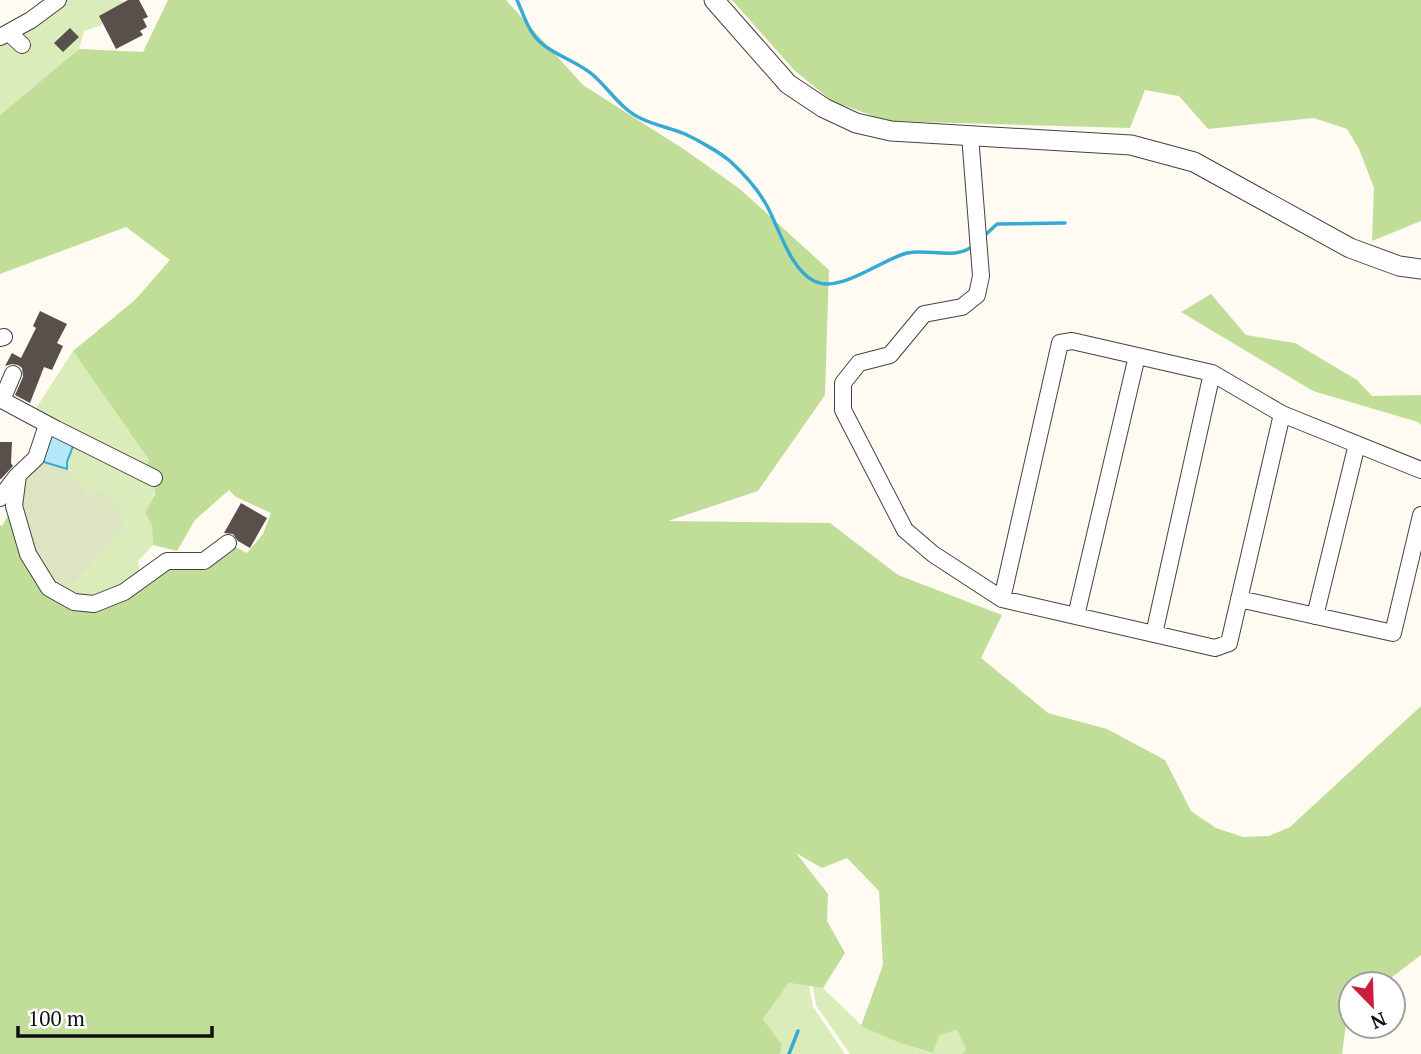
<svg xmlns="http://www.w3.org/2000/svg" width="1421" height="1054" viewBox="0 0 1421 1054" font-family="'PT Serif',serif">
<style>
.green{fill:#daecb9}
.forest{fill:#c0de97}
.cemetery{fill:#dde4c1}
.water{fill:#b4e9fa;stroke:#36aad5;stroke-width:2}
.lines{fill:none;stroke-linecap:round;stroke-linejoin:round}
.stream{stroke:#36aad5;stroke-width:3.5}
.building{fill:#594f4b}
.minor-casing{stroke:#434343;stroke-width:18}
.tertiary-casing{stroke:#434343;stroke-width:21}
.minor{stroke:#fff;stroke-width:16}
.tertiary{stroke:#fff;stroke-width:19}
</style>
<rect width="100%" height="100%" fill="#fffbf2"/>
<path class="green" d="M 57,0 L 121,0 L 126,4 L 104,14 L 102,25 L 84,31 L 79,49 L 0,115 L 0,37 Z
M 73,351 L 149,460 C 157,485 158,490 145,513 L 152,525 L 153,545 L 138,561 L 141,579 L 94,604 L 62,595 L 97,488 L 92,497 L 83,492 L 73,478 L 74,472 L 67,469 L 67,462 L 55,435 L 31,416 Z
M 789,983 L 809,986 L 813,1007 L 845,1054 L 780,1054 L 782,1045 L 763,1019 Z
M 813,987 L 823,988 L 861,1025 L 900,1043 L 932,1053 L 939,1034 L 958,1030 L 966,1049 L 962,1054 L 850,1054 L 816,1005 Z"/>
<path class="forest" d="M 168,0 L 506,0 L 583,85 L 685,150 L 740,189 L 829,270 L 825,395 L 758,491 L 668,521 L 830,523 L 898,575 L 1002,615 L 981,658 L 1048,713 L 1107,729 L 1165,760 L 1191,811 L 1216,828 L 1243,837 L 1269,836 L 1290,827 L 1421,706 L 1421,955 L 1383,984 L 1351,984 L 1351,1008 L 1348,1010 L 1342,1054 L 962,1054 L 966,1049 L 957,1030 L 939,1035 L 933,1053 L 900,1043 L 861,1026 L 883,965 L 879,891 L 847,858 L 822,868 L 796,853 L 828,894 L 827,921 L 845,953 L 823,988 L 789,983 L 763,1019 L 782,1045 L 780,1054 L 0,1054 L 0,525 L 2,526 L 14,506 L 49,587 L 94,604 L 167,561 L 204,561 L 228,543 L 247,553 L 263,534 L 271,513 L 236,497 L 229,490 L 195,520 L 177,551 L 153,545 L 152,525 L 145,513 L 155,494 L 154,478 L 143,473 L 149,460 L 73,351 L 135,300 L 170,260 L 126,227 L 0,274 L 0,115 L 79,49 L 143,52 Z
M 732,0 L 1421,0 L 1421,221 L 1372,241 L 1374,188 L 1359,149 L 1347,129 L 1314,118 L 1208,129 L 1179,96 L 1145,90 L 1130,128 L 887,121 L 832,101 L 794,70 Z
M 1211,294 L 1246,335 L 1295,343 L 1357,380 L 1372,396 L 1421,395 L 1421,425 L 1418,422 L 1313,391 L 1181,312 Z"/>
<path class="cemetery" d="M 34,459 L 74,472 L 73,478 L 80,481 L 78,484 L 84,489 L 83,492 L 92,497 L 97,488 L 120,508 L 122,529 L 62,595 L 49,588 L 14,506 L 18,475 Z"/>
<path class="water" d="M 45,429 L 73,446 L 67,462 L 67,469 L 34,459 Z"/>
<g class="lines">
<path class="stream" d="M 517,0 C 522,11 526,24 533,34 C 547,54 575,59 593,75 C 609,89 621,109 640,118 C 654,125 670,128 685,134 C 698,140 719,152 730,161 C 744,174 758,189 767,206 C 779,228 790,269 814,281 C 840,294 880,260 907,253 C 929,248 956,261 974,245
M 982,238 L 997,224 L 1065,223
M 789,1054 L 798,1031"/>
</g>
<path class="building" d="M 128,0 L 139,0 L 148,17 L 143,19 L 147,27 L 140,31 L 143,35 L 116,49 L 99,16 Z
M 70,28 L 79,37 L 63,52 L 54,43 Z
M 40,311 L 67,324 L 57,343 L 63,346 L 52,370 L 44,367 L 30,403 L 15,395 L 23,377 L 22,368 L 18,365 L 12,364 L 5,366 L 12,353 L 21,358 L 36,328 L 33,326 Z
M 0,442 L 12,442 L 11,463 L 13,466 L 1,479 L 0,479 Z
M 241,503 L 267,518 L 250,548 L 238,541 L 233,534 L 224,533 Z"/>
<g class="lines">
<g class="minor-casing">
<path id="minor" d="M 9,33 L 22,45
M 0,37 L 31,20 L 58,0
M 970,135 L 981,276 L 977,295 L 962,307 L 924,314 L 890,355 L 859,363 L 843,383 L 843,410 L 905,530 L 933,554 L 1002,599 L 1215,648 L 1229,643 L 1282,414
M 0,338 L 4,337
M 0,399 L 56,429 L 154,478
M 2,400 L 13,374
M 47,425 L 36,458 L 18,475 L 14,506 L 28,554 L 49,588 L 74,602 L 94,604 L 124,592 L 167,561 L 204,561 L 228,543
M 0,498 L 17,476
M 1002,599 L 1060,343 L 1072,341 L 1212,373 L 1282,414 L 1421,470
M 1239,599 L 1393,633 L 1421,515
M 1076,616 L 1137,356
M 1315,616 L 1357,444
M 1154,634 L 1212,373"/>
</g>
<g class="tertiary-casing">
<path id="tertiary" d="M 714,0 L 788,84 L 824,108 L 856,123 L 891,131 L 1131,145 L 1194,162 L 1350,248 L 1399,266 L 1421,269"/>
</g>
<use href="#minor" class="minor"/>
<use href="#tertiary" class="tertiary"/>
</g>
<g transform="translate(1372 1005) rotate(157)"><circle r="33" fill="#ffffff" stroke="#9f9f9f" stroke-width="2"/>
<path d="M0-5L12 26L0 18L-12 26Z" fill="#c91f3d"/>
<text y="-10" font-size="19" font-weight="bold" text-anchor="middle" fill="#101010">N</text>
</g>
<path d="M18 1026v10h194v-10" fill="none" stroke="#101010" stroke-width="3.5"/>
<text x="28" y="1026" font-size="21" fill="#101010" stroke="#ffffff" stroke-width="5" paint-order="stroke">100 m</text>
</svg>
